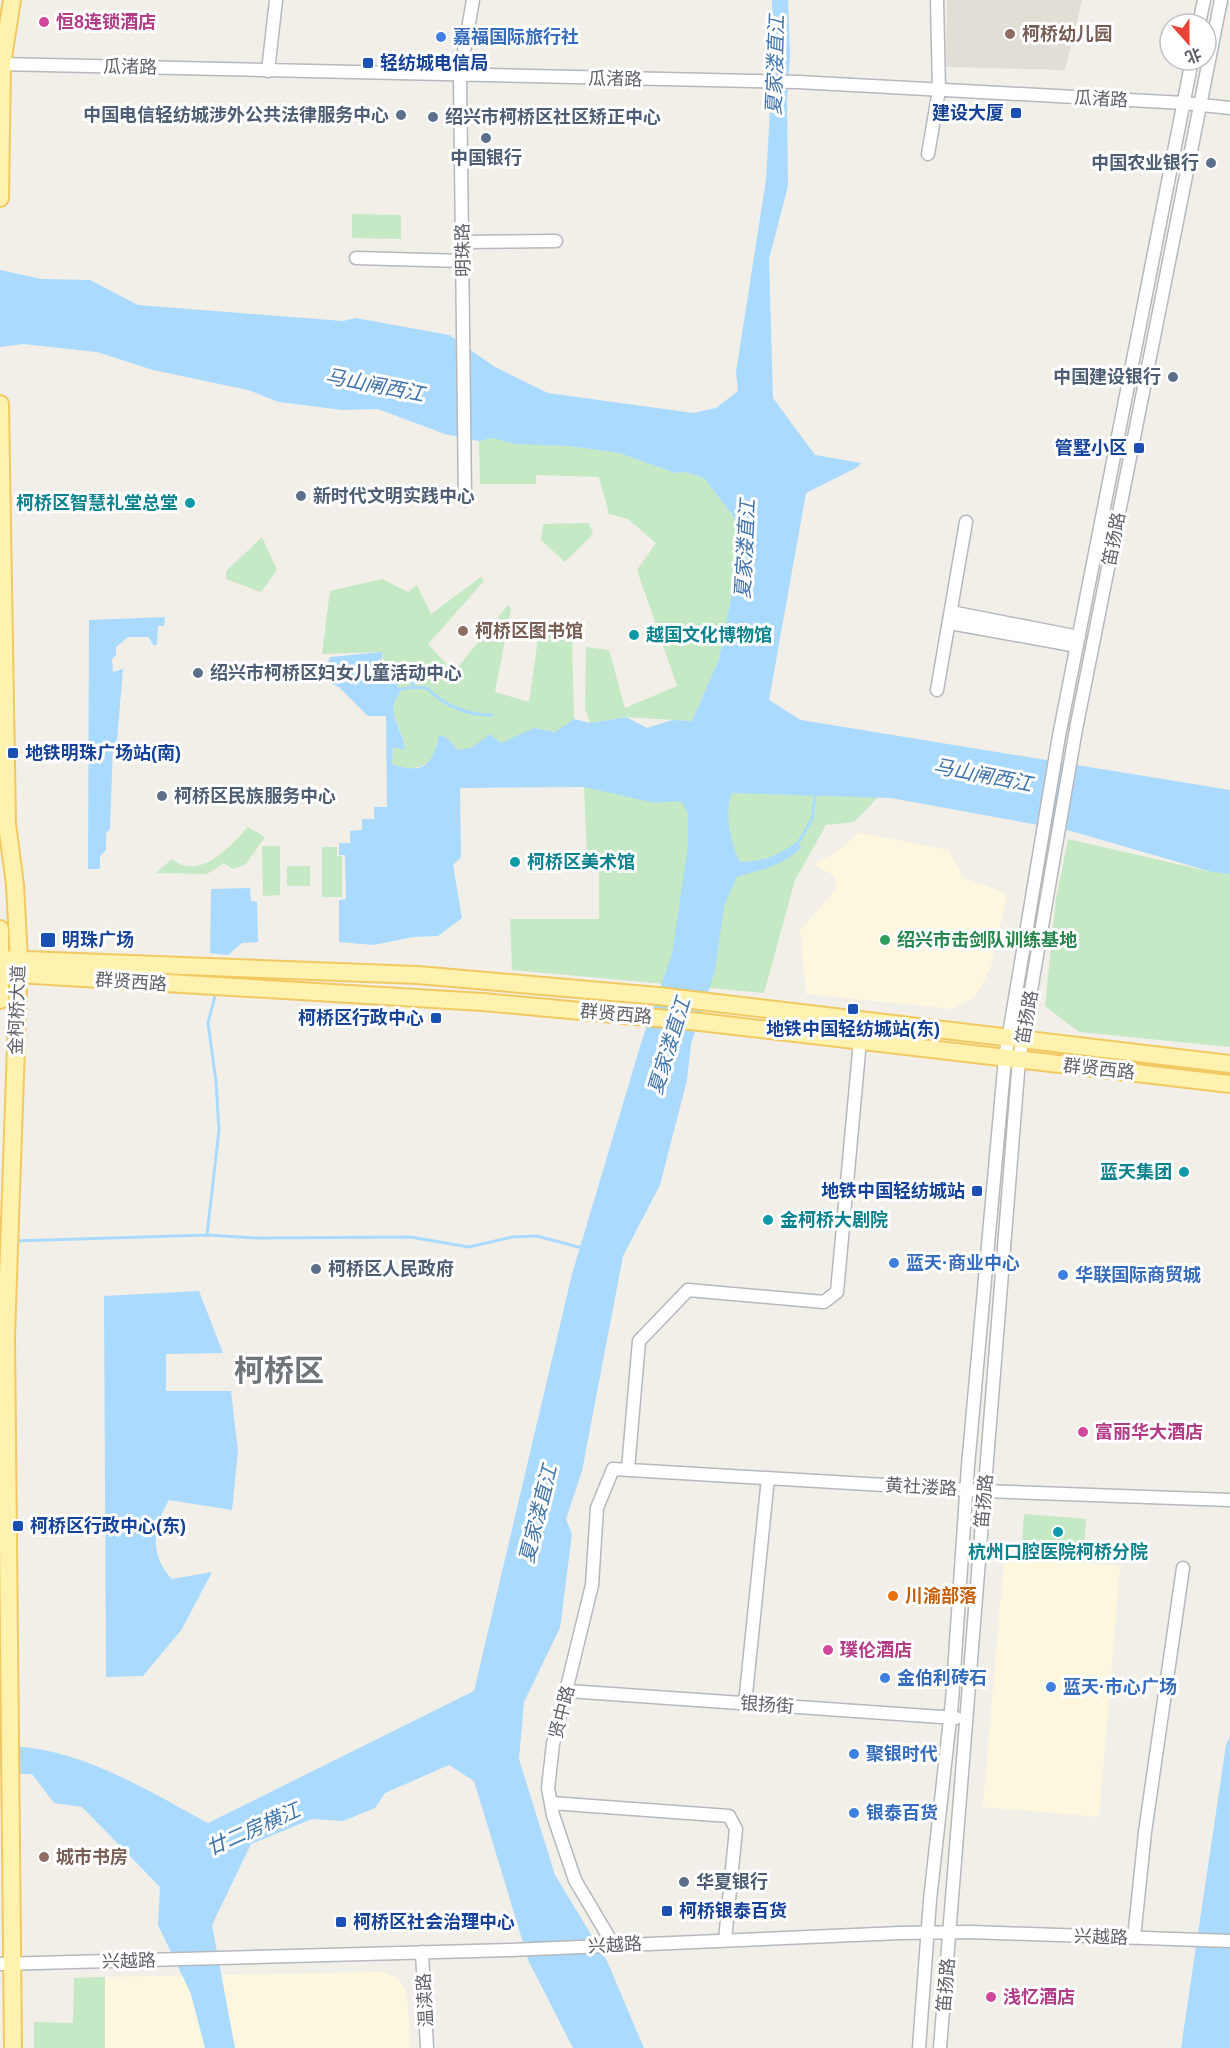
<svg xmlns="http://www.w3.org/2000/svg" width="1230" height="2048" viewBox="0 0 1230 2048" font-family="Helvetica,'Noto Sans SC',sans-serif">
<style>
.commercial{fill:#fef7e0}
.education{fill:#e1ded6}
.green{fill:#c5e8c5}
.water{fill:#aadaff}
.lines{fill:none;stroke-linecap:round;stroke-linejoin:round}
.stream{stroke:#aadaff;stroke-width:3}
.minor-casing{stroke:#b5b8bc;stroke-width:15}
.major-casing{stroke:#f2c960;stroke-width:20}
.minor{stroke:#fff;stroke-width:12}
.major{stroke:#fff2af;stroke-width:16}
.hotel-dot{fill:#d1479c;stroke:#fff;stroke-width:2}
.education-dot{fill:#8d6e63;stroke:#fff;stroke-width:2}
.shop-dot{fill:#3f7fe0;stroke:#fff;stroke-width:2}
.transit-dot{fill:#1a4fb4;stroke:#fff;stroke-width:2}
.service-dot{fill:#5c6f8a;stroke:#fff;stroke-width:2}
.culture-dot{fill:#0f9aa8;stroke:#fff;stroke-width:2}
.leisure-dot{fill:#2e9e5b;stroke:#fff;stroke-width:2}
.food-dot{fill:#e8710a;stroke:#fff;stroke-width:2}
.labels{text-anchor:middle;stroke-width:6;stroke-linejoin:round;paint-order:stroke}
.hotel-label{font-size:18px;font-weight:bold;fill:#b23c85;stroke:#fff;text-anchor:start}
.education-label{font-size:18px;font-weight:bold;fill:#785e54;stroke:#fff;text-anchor:start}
.shop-label{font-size:18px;font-weight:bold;fill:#366cbe;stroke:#fff;text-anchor:start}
.transit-label{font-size:18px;font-weight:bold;fill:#164399;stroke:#fff;text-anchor:start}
.street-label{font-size:18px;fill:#5f6368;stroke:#fff}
.service-label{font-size:18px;font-weight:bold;fill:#4e5e75;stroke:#fff;text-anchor:start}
.culture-label{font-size:18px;font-weight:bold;fill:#0d838f;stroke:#fff;text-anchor:start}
.leisure-label{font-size:18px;font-weight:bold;fill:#27864d;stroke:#fff;text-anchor:start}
.food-label{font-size:18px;font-weight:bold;fill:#c56008;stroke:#fff;text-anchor:start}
.water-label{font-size:20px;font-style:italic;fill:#4174aa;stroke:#fff}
.town-label{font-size:30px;font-weight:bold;fill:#70757a;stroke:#fff}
</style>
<rect width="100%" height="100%" fill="#f1efe8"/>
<path class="commercial" d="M 860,833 L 949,850 L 962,877 L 1007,894 L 990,970 L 975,997 L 952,1009 L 806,994 L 800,930 L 836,890 L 835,876 L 814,864 L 835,853 Z
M 1004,1557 L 1120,1566 L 1099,1817 L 983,1807 Z
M 383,1972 L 398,1979 L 407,1993 L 410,2048 L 105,2048 L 105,1977 Z"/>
<path class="education" d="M 947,0 L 1082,0 L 1065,70 L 946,67 Z"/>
<path class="green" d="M 352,214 L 401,215 L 401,239 L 352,238 Z
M 493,438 L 515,443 L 568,446 L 619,453 L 675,473 L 686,472 L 704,478 L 734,517 L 740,553 L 719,659 L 692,721 L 626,717 L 590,723 L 585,709 L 586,647 L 609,650 L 625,708 L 677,686 L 637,570 L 656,543 L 628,519 L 609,514 L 599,477 L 536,475 L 536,484 L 480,484 L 479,441 Z
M 589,523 L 593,534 L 565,562 L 541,540 L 543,524 Z
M 262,537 L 277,570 L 261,592 L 226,579 L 226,571 Z
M 481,577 L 484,581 L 428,644 L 454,672 L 508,605 L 511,609 L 495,692 L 529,702 L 541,618 L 572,634 L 574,719 L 555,732 L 534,728 L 501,744 L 490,734 L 471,749 L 458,750 L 447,738 C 431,762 423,774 392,765 L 393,747 L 405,749 C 405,729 383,713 400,693 C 395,677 383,669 382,652 L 322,654 L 330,591 L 382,579 L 408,592 L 417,585 L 431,614 Z
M 584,787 L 618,793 L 778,793 L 879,796 L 854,822 L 826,825 L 795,880 L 764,993 L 512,970 L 510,919 L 599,919 L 599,864 L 587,858 Z
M 248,827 L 265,837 L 246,864 L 233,869 L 224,863 L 207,874 L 156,873 L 172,859 C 200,882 230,846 248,827 Z
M 1068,839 L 1212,872 L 1230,874 L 1230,1047 L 1079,1032 L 1045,1006 L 1056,899 Z
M 262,846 L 280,846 L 280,895 L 263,896 Z
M 322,847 L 337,847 L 337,856 L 342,856 L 342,897 L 322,897 Z
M 287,866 L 310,866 L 310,886 L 287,886 Z
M 1024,1514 L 1086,1519 L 1084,1549 L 1022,1544 Z
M 105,1977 L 105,2048 L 34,2048 L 34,2022 L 73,2023 L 74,1978 Z"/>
<path class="water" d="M 772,0 L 788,0 L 790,56 L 787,100 L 788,186 L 769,259 L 773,398 L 815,455 L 861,463 L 856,468 L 806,493 L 769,700 L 801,720 L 1230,790 L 1230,874 L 1212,872 L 1071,831 L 891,798 L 732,793 C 724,814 730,842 740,862 C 763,862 778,856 796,842 L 801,847 C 784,866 760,870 737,877 L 724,906 L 715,971 L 691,1044 L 687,1080 L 660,1185 L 623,1256 L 582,1471 L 566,1519 L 572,1534 L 560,1628 L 524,1702 L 519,1759 L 555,1875 L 607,1961 L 644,2048 L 573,2048 L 529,1962 L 474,1781 L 449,1765 L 385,1793 L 375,1808 L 343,1821 L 312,1819 L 251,1844 L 212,1925 L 235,2048 L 205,2048 L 191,1994 L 158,1925 L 160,1887 L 82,1807 L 54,1803 L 32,1774 L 0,1774 L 0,1746 C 76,1745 143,1788 208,1823 L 474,1691 L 572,1274 L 642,1040 L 672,954 L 688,846 L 688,814 L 681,801 L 655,803 L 584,787 L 460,788 L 461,857 L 453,865 L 462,918 L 438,936 L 413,937 L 374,945 L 339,942 L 339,900 L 346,899 L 345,855 L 339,855 L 339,843 L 350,843 L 350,831 L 362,830 L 362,819 L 374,819 L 374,807 L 387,807 L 386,716 L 368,716 L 339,687 L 322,680 L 330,657 L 382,652 L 382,664 L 397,668 L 396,681 L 400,693 C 383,713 405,730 405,750 L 393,747 L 392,764 C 423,775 433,765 439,735 L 447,738 L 458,750 L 471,748 L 490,734 L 501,743 L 534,728 L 555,732 L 574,719 L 590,723 L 626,717 L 647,728 L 672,720 L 692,721 L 719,659 L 740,553 L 734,517 L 704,478 L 686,472 L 675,473 L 619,453 L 568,446 L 515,444 L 493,438 L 479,441 L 445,434 L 378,409 L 342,410 L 279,402 L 248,390 L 153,370 L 97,352 L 23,344 L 0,347 L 0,270 L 41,279 L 90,280 L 138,305 L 343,321 L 356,318 L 449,335 L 495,367 L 548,393 L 693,413 L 716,408 L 738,391 L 736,372 L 766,180 L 773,57 Z
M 165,617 L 164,626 L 158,626 L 157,645 L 153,645 L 149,637 L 128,637 L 116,647 L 116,655 L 112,659 L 113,672 L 123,669 L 117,740 L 113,745 L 110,829 L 106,833 L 106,850 L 100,856 L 100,869 L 88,869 L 89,620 Z
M 250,888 L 251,901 L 257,902 L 258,942 L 242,943 L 228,955 L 210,953 L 211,889 Z
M 199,1291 L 223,1353 L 166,1354 L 166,1391 L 231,1391 L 238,1451 L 232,1510 L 169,1500 C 153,1527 149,1555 172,1579 L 212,1572 L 182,1629 L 143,1676 L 106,1677 L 104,1296 Z
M 1230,1736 L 1230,2048 L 1181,2048 L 1226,1745 Z"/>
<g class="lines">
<path class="stream" d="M 421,666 L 412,671 L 413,687 L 427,688 C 444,706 468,715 492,715
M 394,669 L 411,671
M 397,690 L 413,687
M 797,845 L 812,819 L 816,790
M 207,1235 L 219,1130 L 216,1082 L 208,1023 L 216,992
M 14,1241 L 207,1235 L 258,1238 L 410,1237 L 469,1247 L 512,1237 L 537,1236 L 582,1248"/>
<g class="minor-casing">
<path id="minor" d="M 1199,24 L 1204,0
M 0,64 L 798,82 L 1184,103 L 1230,108
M 268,71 L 276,0
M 928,154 L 939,90 L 937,0
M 463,242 L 556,241
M 356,258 L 463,261
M 465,500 L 460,75 L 473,0
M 951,612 L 1079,637
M 950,623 L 1077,646
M 937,690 L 966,522
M 628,1469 L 639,1341 L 688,1290 L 824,1302 L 837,1292 L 860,1041
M 568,1691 L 956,1718
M 745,1704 L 768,1478
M 551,1803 L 729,1816 L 736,1829 L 725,1940
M 1134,1938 L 1145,1832 L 1183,1568
M 614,1946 L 575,1880 L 553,1815 L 548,1788 L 553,1744 L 592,1585 L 597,1508 L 613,1469 L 985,1491 L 1230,1500
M 422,1952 L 427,2048
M 0,1964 L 511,1950 L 900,1933 L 971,1932 L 1230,1941
M 919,2048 L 930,1900 L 952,1701 L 968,1466 L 1005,1058 L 1059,736 L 1192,60
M 940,2048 L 1019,1060 L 1076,729 L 1221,0"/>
</g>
<g class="major-casing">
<path id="major" d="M 0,198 L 2,64 L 12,0
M 0,404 L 7,824 L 15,885 L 19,960 L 6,1336 L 13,2048
M 0,929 L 0,1000
M 0,959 L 418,975 L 658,996 L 1230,1064
M 0,973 L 483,1002 L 700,1022 L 1230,1084"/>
</g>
<use href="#minor" class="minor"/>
<use href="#major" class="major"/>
</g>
<g class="hotel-dot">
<circle cx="44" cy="22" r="6"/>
<circle cx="1083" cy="1432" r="6"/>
<circle cx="828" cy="1650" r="6"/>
<circle cx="991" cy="1997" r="6"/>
</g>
<g class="education-dot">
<circle cx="1010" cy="34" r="6"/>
<circle cx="463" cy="631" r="6"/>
<circle cx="44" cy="1857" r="6"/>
</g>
<g class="shop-dot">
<circle cx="441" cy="37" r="6"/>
<circle cx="894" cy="1263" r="6"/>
<circle cx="1063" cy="1275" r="6"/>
<circle cx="885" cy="1678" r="6"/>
<circle cx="1051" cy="1687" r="6"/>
<circle cx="854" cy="1754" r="6"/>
<circle cx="854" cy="1813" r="6"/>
</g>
<g class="transit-dot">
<rect x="362" y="57" width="12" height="12" rx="3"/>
<rect x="1010" y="107" width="12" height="12" rx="3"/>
<rect x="1133" y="442" width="12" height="12" rx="3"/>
<rect x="7" y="747" width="12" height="12" rx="3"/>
<rect x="40" y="932" width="16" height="16" rx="3"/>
<rect x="847" y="1003" width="12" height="12" rx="3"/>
<rect x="430" y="1012" width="12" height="12" rx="3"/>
<rect x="971" y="1185" width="12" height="12" rx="3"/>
<rect x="12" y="1520" width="12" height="12" rx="3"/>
<rect x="661" y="1905" width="12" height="12" rx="3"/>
<rect x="335" y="1916" width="12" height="12" rx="3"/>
</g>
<g class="service-dot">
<circle cx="401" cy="115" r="6"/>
<circle cx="433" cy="117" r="6"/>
<circle cx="486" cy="138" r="6"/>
<circle cx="1211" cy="163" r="6"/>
<circle cx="1173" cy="377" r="6"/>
<circle cx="301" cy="496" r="6"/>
<circle cx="198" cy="673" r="6"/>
<circle cx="162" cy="796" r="6"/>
<circle cx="316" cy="1269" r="6"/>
<circle cx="684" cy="1882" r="6"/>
</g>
<g class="culture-dot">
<circle cx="190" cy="503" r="6"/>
<circle cx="634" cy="635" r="6"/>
<circle cx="515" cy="862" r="6"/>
<circle cx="1184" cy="1172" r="6"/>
<circle cx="768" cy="1220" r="6"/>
<circle cx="1058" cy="1532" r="6"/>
</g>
<circle class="leisure-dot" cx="885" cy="940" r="6"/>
<circle class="food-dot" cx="893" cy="1596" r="6"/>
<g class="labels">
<g class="hotel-label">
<text x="56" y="28">恒8连锁酒店</text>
<text x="1095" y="1438">富丽华大酒店</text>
<text x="840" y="1656">璞伦酒店</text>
<text x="1003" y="2003">浅忆酒店</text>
</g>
<g class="education-label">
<text x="1022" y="40">柯桥幼儿园</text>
<text x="475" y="637">柯桥区图书馆</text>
<text x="56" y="1863">城市书房</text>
</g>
<g class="shop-label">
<text x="453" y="43">嘉福国际旅行社</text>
<text x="906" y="1269">蓝天·商业中心</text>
<text x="1075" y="1281">华联国际商贸城</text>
<text x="897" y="1684">金伯利砖石</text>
<text x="1063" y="1693">蓝天·市心广场</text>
<text x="866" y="1760">聚银时代</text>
<text x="866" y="1819">银泰百货</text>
</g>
<g class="transit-label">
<text x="380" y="69">轻纺城电信局</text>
<text x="1004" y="119" text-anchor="end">建设大厦</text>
<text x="1127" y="454" text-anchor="end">管墅小区</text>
<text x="25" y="759">地铁明珠广场站(南)</text>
<text x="62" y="946">明珠广场</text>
<text x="424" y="1024" text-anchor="end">柯桥区行政中心</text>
<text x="853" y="1035" text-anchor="middle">地铁中国轻纺城站(东)</text>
<text x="965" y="1197" text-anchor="end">地铁中国轻纺城站</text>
<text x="30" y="1532">柯桥区行政中心(东)</text>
<text x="679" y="1917">柯桥银泰百货</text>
<text x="353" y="1928">柯桥区社会治理中心</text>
</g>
<g class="street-label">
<text transform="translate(130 67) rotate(1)" y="6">瓜渚路</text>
<text transform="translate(615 79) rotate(1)" y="6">瓜渚路</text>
<text transform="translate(1101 99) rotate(3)" y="6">瓜渚路</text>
<text transform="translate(463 250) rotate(-91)" y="6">明珠路</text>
<text transform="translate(1114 539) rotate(-79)" y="6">笛扬路</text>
<text transform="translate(131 982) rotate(4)" y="6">群贤西路</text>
<text transform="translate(17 1010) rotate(-88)" y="6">金柯桥大道</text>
<text transform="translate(616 1014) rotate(5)" y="6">群贤西路</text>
<text transform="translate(1027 1017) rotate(-80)" y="6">笛扬路</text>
<text transform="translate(1099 1069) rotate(6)" y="6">群贤西路</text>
<text transform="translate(921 1487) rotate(3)" y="6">黄社溇路</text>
<text transform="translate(984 1501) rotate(-85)" y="6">笛扬路</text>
<text transform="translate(767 1705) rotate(4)" y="6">银扬街</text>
<text transform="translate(562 1712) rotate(-76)" y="6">贤中路</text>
<text transform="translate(1101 1937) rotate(2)" y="6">兴越路</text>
<text transform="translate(615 1945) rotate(-3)" y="6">兴越路</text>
<text transform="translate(129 1961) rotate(-1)" y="6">兴越路</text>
<text transform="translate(946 1985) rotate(-85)" y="6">笛扬路</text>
<text transform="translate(425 2000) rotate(-93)" y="6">温渎路</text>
</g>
<g class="service-label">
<text x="389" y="121" text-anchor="end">中国电信轻纺城涉外公共法律服务中心</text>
<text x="445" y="123">绍兴市柯桥区社区矫正中心</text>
<text x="486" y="164" text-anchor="middle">中国银行</text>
<text x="1199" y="169" text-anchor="end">中国农业银行</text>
<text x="1161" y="383" text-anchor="end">中国建设银行</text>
<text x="313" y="502">新时代文明实践中心</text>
<text x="210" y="679">绍兴市柯桥区妇女儿童活动中心</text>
<text x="174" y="802">柯桥区民族服务中心</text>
<text x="328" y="1275">柯桥区人民政府</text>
<text x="696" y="1888">华夏银行</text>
</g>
<g class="culture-label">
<text x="178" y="509" text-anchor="end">柯桥区智慧礼堂总堂</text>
<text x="646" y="641">越国文化博物馆</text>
<text x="527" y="868">柯桥区美术馆</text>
<text x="1172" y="1178" text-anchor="end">蓝天集团</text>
<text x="780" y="1226">金柯桥大剧院</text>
<text x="1058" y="1558" text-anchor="middle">杭州口腔医院柯桥分院</text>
</g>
<g class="leisure-label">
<text x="897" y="946">绍兴市击剑队训练基地</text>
</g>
<g class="food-label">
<text x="905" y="1602">川渝部落</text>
</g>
<g class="water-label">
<text transform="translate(775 65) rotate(-88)" y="7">夏家溇直江</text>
<text transform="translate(375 385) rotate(11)" y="7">马山闸西江</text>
<text transform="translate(745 549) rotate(-87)" y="7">夏家溇直江</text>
<text transform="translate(983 775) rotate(11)" y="7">马山闸西江</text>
<text transform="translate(669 1046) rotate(-73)" y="7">夏家溇直江</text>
<text transform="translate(538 1514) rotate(-76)" y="7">夏家溇直江</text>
<text transform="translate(253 1829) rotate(-24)" y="7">廿二房横江</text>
</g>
<g class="town-label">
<text x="279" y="1381">柯桥区</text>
</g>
</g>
<g transform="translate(1188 42) rotate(159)"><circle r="28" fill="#ffffff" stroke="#bfc1c3" stroke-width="1.5"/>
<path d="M0-4.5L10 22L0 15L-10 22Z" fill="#ea4335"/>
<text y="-9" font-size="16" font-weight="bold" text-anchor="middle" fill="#5f6368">北</text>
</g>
</svg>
